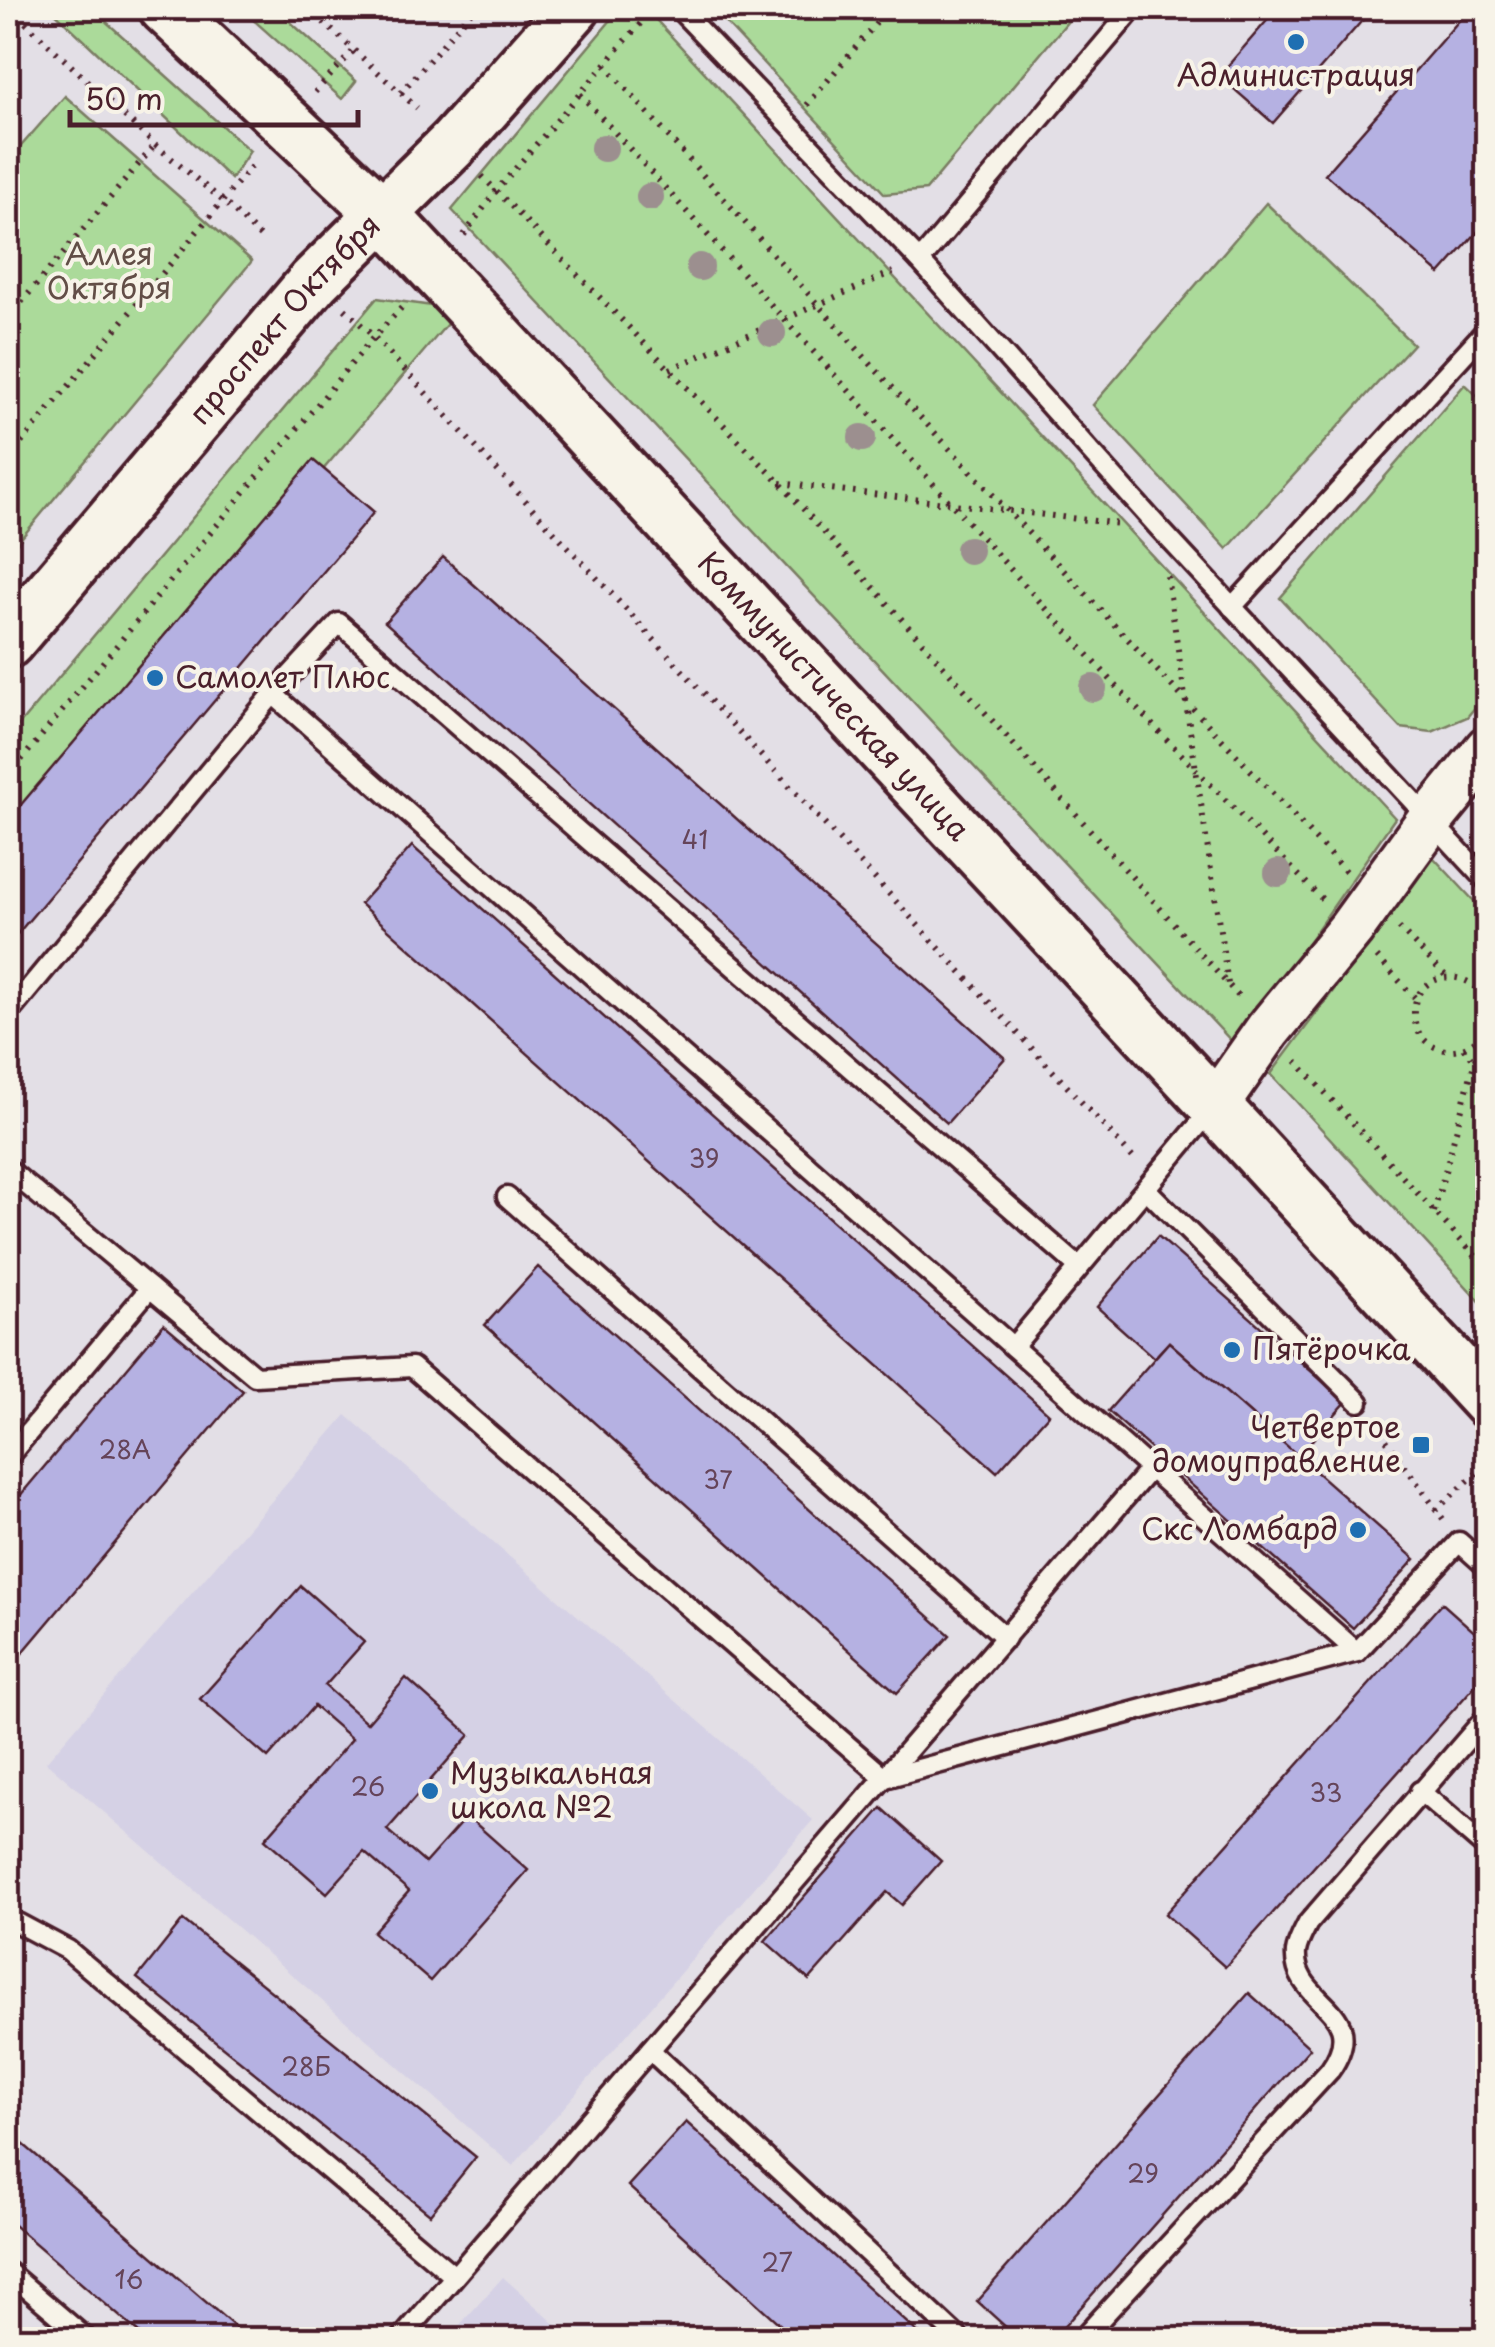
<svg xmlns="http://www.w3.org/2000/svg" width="1495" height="2347" font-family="'Playpen Sans',sans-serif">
	<rect width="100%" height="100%" fill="#e3dfe6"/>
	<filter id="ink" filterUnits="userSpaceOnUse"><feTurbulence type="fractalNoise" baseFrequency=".01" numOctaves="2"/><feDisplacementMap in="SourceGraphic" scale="20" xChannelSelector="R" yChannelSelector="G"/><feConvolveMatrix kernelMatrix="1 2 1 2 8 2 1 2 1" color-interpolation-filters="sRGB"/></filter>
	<g filter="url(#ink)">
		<!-- built -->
		<g fill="#d5d1e5">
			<polygon points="346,1415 813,1820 513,2166 46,1762"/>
			<polygon points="503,2277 572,2339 447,2339"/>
		</g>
		<!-- green -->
		<g fill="#abda9a" stroke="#7a7c62" stroke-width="2.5">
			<polygon points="50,8 91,8 250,151 231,179"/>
			<polygon points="240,8 275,8 356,81 342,99"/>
			<polygon points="621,8 645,8 1395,818 1236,1046 452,210"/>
			<polygon points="712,8 1079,8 926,190 885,194"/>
			<polygon points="65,96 252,261 8,554 8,161"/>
			<polygon points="1266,203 1413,344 1227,549 1093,405"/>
			<polygon points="377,298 459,310 8,840 8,738"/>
			<polygon points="1465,384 1487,405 1487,693 1467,717 1432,732 1401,728 1280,598"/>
			<polygon points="1433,857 1487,915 1487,1309 1271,1074"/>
		</g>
		<!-- building -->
		<g fill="#b5b1e2" stroke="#4a1f2b" stroke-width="2.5">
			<polygon points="1278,8 1373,8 1273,123 1219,76"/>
			<polygon points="1470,8 1488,8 1488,220 1440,274 1325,174"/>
			<polygon points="313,460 374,512 8,945 8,820"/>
			<polygon points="443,557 1005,1058 947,1123 385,622"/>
			<polygon points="412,846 1049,1414 997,1472 360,904"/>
			<polygon points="1158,1236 1346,1402 1298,1456 1169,1342 1154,1358 1097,1307"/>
			<polygon points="538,1267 950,1635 897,1693 485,1325"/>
			<polygon points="164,1324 243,1391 8,1670 8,1510"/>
			<polygon points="1169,1342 1415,1559 1353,1628 1108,1411"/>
			<polygon points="301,1586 364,1642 325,1686 367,1723 406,1678 470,1735 387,1830 425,1863 467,1816 528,1870 430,1981 373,1932 409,1891 364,1852 327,1893 265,1839 352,1739 314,1706 268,1758 200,1699"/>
			<polygon points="1442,1603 1488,1644 1488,1671 1225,1967 1165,1914"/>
			<polygon points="882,1808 941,1861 902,1905 887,1892 809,1980 765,1941"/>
			<polygon points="183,1920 476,2157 430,2214 137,1978"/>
			<polygon points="1249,1993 1310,2048 1052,2340 1020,2340 977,2301"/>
			<polygon points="686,2122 926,2340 797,2340 628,2186"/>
			<polygon points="8,2131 250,2340 147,2340 8,2220"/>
		</g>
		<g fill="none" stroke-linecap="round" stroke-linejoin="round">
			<defs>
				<g id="service">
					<polyline points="678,8 920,261 1160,529 1488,882"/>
					<polyline points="920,261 1134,8"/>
					<polyline points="1232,607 1488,328"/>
					<polyline points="273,694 1013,1347"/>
					<polyline points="8,1014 273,694 339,623 1079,1267"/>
					<polyline points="1211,1110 1013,1347 1357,1652 1459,1542 1488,1568"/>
					<polyline points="8,1169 255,1376 412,1367 885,1778 1357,1652"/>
					<polyline points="1146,1189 1359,1402"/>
					<polyline points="507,1197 1006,1638"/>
					<polyline points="8,1457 150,1288"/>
					<polyline points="1420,1791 1488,1850"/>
					<polyline points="8,1918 68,1950 454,2276"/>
					<polyline points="650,2050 961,2340"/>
					<polyline points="8,2272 88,2340"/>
					<polyline points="400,2340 1150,1469"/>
					<path d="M1081,2340L1330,2070C1373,2008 1292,2005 1296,1952C1297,1943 1304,1931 1308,1923L1488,1715"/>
				</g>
				<polyline id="tertiary" points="1215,1106 1268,1030 1351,929 1430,820 1488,749"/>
				<g id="secondary">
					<path id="s1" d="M165,8L383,214L1215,1106L1488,1402"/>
					<path id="s2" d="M8,642L314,281L453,144L574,8"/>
				</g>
			</defs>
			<!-- service casing -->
			<use href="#service" stroke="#4a1f2b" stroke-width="25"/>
			<!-- tertiary casing -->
			<use href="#tertiary" stroke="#4a1f2b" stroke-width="52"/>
			<!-- secondary casing -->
			<use href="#secondary" stroke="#4a1f2b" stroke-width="58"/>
			<!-- path -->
			<g stroke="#4a1f2b" stroke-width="6" stroke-dasharray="2.5 8" stroke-linecap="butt">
				<polyline points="10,8 155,145 222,200 263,239"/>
				<polyline points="308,8 417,108"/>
				<polyline points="605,65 876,370 1346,872"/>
				<polyline points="315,92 355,49"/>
				<polyline points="401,93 474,8"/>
				<polyline points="580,94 1139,711 1324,901"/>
				<polyline points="807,105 889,8"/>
				<polyline points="482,176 780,483 1241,999"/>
				<polyline points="464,235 496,191 652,10"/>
				<polyline points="345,309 374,337 1136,1161"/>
				<polyline points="8,318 155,145"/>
				<polyline points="670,369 893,272"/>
				<polyline points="8,459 255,162"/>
				<polyline points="780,483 1120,524"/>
				<polyline points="1167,576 1228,984"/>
				<polyline points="8,776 372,339 406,303"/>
				<polyline points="1399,928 1447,977"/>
				<polyline points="1377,957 1417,1000"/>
				<path d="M1488,1005C1473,964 1413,970 1414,1014C1416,1059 1475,1063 1488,1020"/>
				<polyline points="1463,1048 1488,1075"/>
				<polyline points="1296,1061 1488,1270"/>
				<polyline points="1434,1212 1481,1038"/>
				<polyline points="1374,1423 1446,1523"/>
				<polyline points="1436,1510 1481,1469"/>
			</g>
			<!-- service -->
			<use href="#service" stroke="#f7f3e8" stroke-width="18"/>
			<!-- tertiary -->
			<use href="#tertiary" stroke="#f7f3e8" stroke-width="45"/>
			<!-- secondary -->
			<use href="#secondary" stroke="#f7f3e8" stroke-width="50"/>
		</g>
		<!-- trees -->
		<g fill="#9c8f8f">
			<circle cx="604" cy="148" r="14"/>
			<circle cx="650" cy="197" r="14"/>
			<circle cx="700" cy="267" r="14"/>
			<circle cx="772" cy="333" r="14"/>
			<circle cx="862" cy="438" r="14"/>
			<circle cx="969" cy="550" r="14"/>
			<circle cx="1093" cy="688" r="14"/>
			<circle cx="1278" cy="873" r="14"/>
		</g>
	</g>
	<!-- markers -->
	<g fill="#1f6fb2" stroke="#f7f3e8" stroke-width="4">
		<circle cx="1296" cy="42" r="10"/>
		<circle cx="155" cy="678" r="10"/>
		<circle cx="1232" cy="1350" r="10"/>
		<rect x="1411" y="1435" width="20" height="20" rx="5"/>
		<circle cx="1358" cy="1530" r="10"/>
		<circle cx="430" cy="1791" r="10"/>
	</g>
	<g text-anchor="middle" stroke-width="8" stroke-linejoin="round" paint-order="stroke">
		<!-- number labels -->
		<g font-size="25" fill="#654459">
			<text x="695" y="849">41</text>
			<text x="704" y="1168">39</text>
			<text x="125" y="1459">28А</text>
			<text x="718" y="1489">37</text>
			<text x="368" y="1796">26</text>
			<text x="1326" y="1802">33</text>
			<text x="306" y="2076">28Б</text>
			<text x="1143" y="2183">29</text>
			<text x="777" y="2272">27</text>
			<text x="129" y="2289">16</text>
		</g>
		<!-- poi labels -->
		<g font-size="30" fill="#4a1f2b" stroke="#f7f3e8" text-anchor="start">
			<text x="1296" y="86" text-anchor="middle">Администрация</text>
			<text x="175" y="688">Самолет Плюс</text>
			<text x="1252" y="1360">Пятёрочка</text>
			<text x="1401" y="1438" text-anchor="end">Четвертое<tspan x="1401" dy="34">домоуправление</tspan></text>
			<text x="1338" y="1540" text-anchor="end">Скс Ломбард</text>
			<text x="450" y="1784">Музыкальная<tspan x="450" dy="34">школа №2</tspan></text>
		</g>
		<!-- park labels -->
		<g font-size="30" fill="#624e47" stroke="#f7f3e8">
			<text x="109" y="265">Аллея<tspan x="109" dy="34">Октября</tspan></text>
		</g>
		<!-- street labels -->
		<g font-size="30" fill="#4a1f2b" stroke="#f7f3e8">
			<text dy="10" stroke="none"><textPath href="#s2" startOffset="425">проспект Октября</textPath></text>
			<text dy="10" stroke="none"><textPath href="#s1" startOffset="960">Коммунистическая улица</textPath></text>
		</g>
	</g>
	<!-- margin -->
	<rect width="1495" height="2347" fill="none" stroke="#f7f3e8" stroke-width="40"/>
	<rect x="20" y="20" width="1455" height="2307" fill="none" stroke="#4a1f2b" stroke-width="4" filter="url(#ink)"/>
	<!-- scale -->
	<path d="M70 110v15h288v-15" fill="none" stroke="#4a1f2b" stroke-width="5"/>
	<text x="85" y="110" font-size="30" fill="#4a1f2b" stroke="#f7f3e8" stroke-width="8" paint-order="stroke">50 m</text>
</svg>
